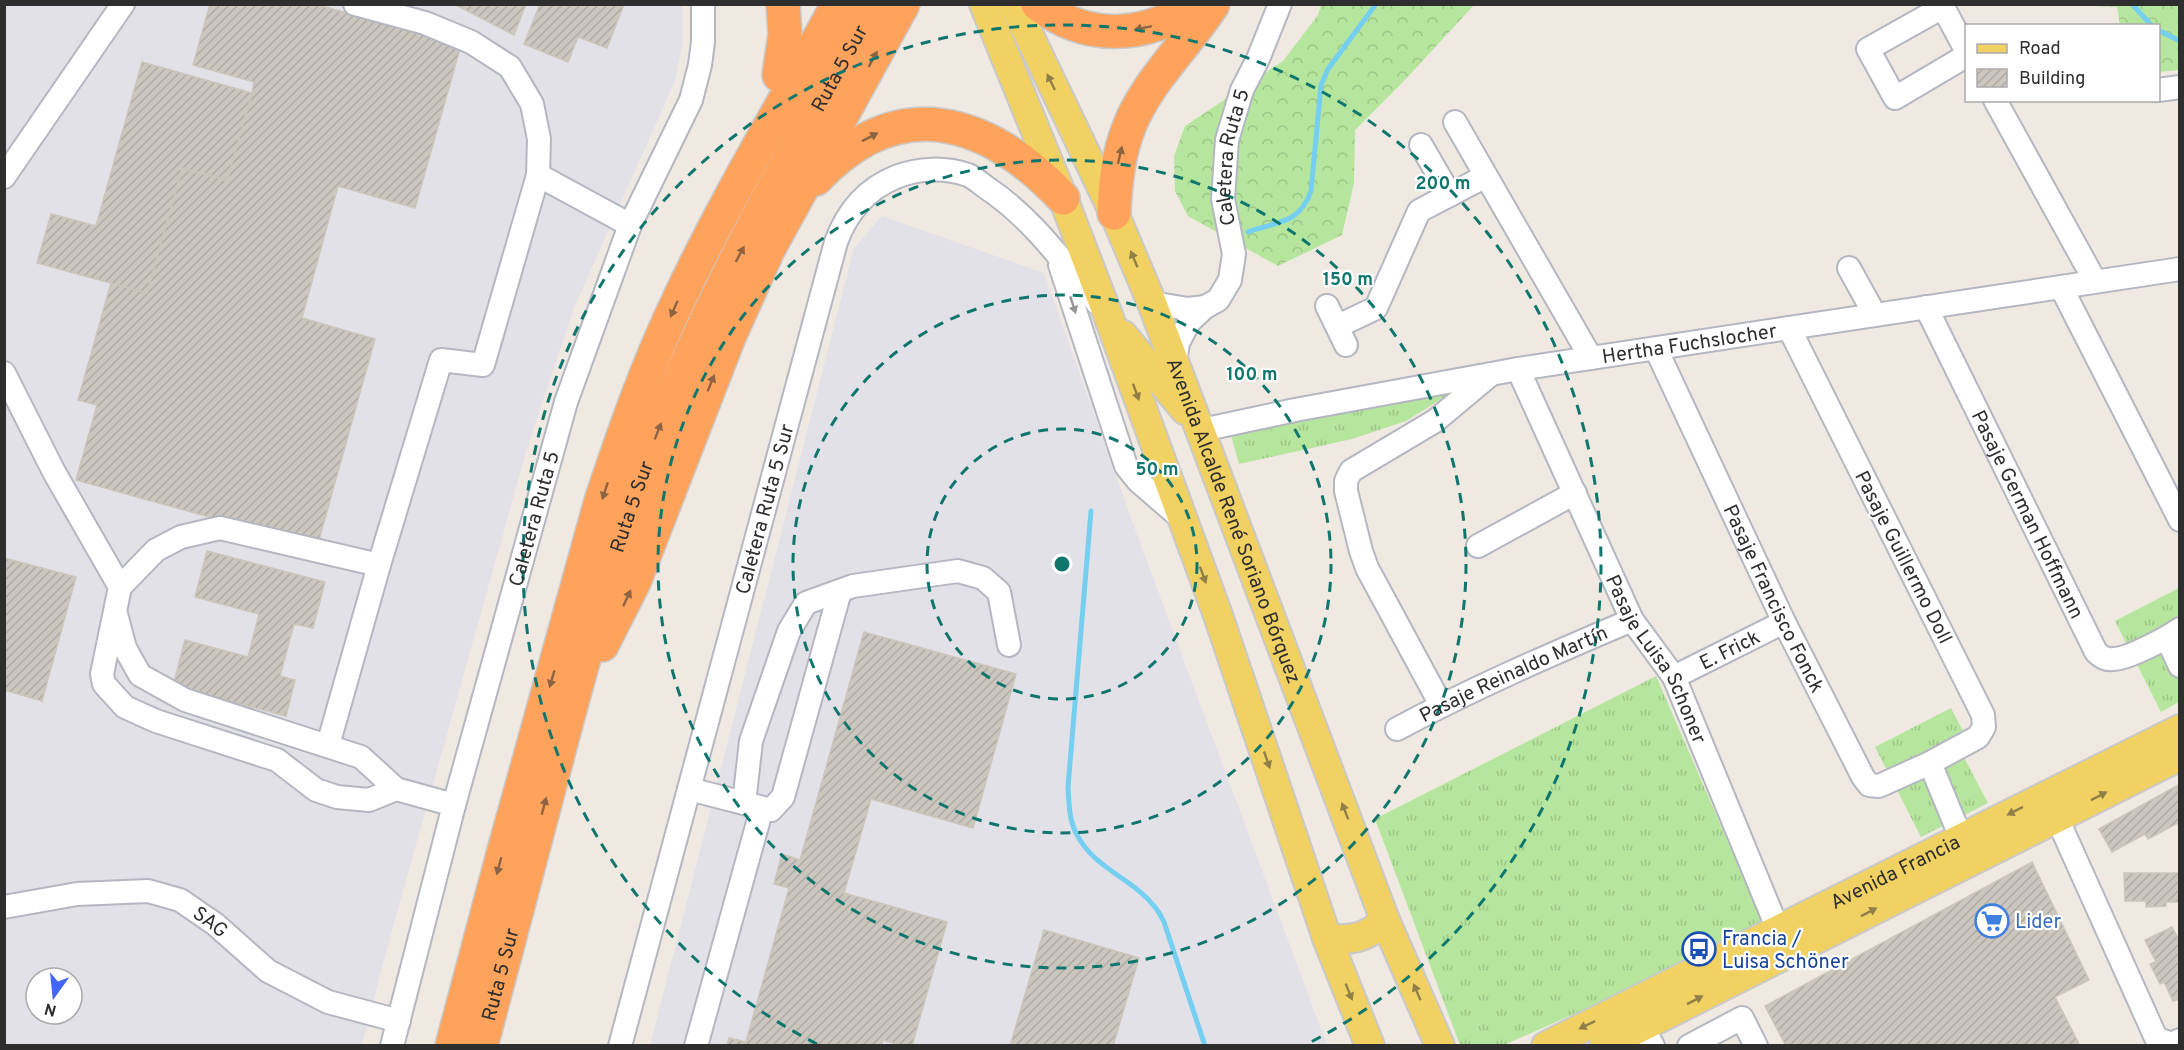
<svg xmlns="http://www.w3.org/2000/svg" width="2184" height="1050" font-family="Overpass,sans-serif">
	<defs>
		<pattern id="grass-tufts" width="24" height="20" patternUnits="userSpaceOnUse" patternTransform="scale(1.5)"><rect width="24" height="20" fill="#b6e59e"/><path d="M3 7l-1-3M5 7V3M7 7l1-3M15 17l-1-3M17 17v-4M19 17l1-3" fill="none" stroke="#9dc588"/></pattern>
		<pattern id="forest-crowns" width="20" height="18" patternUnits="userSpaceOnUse" patternTransform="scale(1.5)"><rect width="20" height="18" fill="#b6e59e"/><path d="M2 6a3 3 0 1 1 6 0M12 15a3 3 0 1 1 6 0" fill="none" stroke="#9dc588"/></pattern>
		<pattern id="building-hatch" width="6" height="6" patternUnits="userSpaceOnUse" patternTransform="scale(1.5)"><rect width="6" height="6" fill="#cbc7bf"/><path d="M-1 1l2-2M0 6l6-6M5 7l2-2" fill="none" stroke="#afaba4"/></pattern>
	</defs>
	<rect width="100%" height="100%" fill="#efe9e1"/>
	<!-- industrial -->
	<g fill="#e3e1e8" fill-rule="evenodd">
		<path d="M5,5H682L683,41L675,81L574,308L526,452L386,952L362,1045L5,1046ZM36,978H72V1014H36Z"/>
		<polygon points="882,216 1044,273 1132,521 1327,1045 650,1046 854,248"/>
	</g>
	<!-- grass -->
	<g fill="url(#grass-tufts)">
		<polygon points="1453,392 1406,421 1352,439 1239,464 1231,435"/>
		<polygon points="2179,588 2179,702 2161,712 2115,621"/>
		<polygon points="1656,676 1764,925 1646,982 1504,1045 1460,1045 1375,819"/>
		<polygon points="1951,708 1964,733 1959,748 1988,803 1921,837 1875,747"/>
	</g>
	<!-- forest -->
	<g fill="url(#forest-crowns)">
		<polygon points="1321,5 1474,5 1404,81 1355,130 1354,183 1342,235 1278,266 1188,216 1175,191 1174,156 1185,126 1283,61 1318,15"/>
		<polygon points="2072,5 2179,5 2179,70 2159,72 2158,26 2120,25 2117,7"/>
	</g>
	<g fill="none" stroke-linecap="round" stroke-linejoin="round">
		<!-- stream -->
		<g stroke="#75cff0" stroke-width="5">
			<polyline points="2132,4 2152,26"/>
			<polyline points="2158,30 2180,41"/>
			<path d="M1248,232C1277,221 1299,225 1311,191L1321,85L1328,69L1376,4"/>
			<path d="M1091,511L1068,787C1069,803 1069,819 1076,833C1093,868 1132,878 1154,906C1158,910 1161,916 1164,922L1205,1046"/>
		</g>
	</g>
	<!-- building -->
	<g fill="url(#building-hatch)" stroke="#cbc5ba" stroke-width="1.5">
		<polygon points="210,4 315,4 461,45 415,208 338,186 302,318 375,339 317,547 76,480 97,405 78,400 111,283 147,293 182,168 227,180 252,93 254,82 193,65"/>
		<polygon points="454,4 526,4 514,35"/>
		<polygon points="540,4 624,4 607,48 578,37 568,62 524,44"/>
		<polygon points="142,62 252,93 227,180 182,168 147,293 37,263 51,214 96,226"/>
		<polygon points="207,551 325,582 313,628 294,624 280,676 295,680 286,716 173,686 185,640 248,657 259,614 195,597"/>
		<polygon points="4,558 76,577 42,701 4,690"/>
		<polygon points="864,632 1016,674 973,828 871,799 844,893 947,922 912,1046 903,1046 883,1040 881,1046 727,1046 729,1038 746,1042 789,888 774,884 782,854 800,860"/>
		<polygon points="2180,784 2180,814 2177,815 2180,822 2148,839 2145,834 2112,852 2099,829"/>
		<polygon points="2032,862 2089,980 2055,997 2080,1046 1786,1046 1765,1006"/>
		<polygon points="2124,873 2180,873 2180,902 2166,902 2166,906 2146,907 2146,901 2125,901"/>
		<polygon points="2172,927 2180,942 2180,999 2173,1001 2164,982 2160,984 2150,964 2156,962 2145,940"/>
		<polygon points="1044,930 1139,958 1113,1046 1010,1046"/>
	</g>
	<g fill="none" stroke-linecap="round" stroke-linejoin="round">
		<defs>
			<g id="minor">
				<polyline points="355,4 425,23 471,42 510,67 532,104 539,139 538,175 483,365 441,360 379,565 220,528 181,537 156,550 120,587 102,674 104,684 125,707 156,721 277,760 316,790 337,797 369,800 396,789"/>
				<polyline points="1966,50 1943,7 1868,49 1895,98 1966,56"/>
				<polyline points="2158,90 2180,87"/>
				<polyline points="1995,100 2095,281"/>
				<polyline points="1455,122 1591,358"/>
				<polyline points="1421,145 1450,195"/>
				<polyline points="538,175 630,225"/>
				<polyline points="4,177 123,4"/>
				<polyline points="1060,265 1126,466 1138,481 1182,519"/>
				<polyline points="1849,268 1875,315"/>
				<polyline points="2061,287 2180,520"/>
				<polyline points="1152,303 1188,309 1205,307"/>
				<polyline points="1327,306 1346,345"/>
				<path id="s1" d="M1926,307L2096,652C2101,657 2107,660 2113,659C2128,659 2167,638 2180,629"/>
				<polyline points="1338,326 1376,308 1419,211 1486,176"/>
				<path id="s2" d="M1656,349L1784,622L1863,777L1869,785L1879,786L1930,763L1978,737L1984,727L1983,715L1789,328"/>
				<path id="s3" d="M1175,362L1178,343L1189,322L1205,307L1218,300L1230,280L1234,254L1223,199L1227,140L1242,90L1258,59L1280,4"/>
				<path id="s4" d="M1518,369L1632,620L1674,677L1784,944"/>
				<polyline points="4,373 54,472 120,587"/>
				<path id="s5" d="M1202,430L1295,410L1518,369L2180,269"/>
				<polyline points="1478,546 1575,493"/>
				<polyline points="116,614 125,648 140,675 185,700 361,757 396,789 454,805"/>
				<polyline points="2167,638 2180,666"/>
				<path id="s6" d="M1674,677L1784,622"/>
				<polyline points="1441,705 1367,568 1361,551 1346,491 1346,481 1351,471 1435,421 1490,375"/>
				<path id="s7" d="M1397,729C1473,688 1552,654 1632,620"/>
				<polyline points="328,745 379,565"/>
				<polyline points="1930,763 1961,838"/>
				<polyline points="689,789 771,810 783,797 840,591"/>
				<polyline points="744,803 751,741 789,631 806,603 853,586 958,571 983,578 999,592 1009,645"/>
				<polyline points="2063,803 2057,818 2156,1038 2171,1044 2180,1040"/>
				<path id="s8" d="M4,907L77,894L148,891L180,900L215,924L268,971L328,1002L399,1021"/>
				<polyline points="1635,1013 1653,1046"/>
				<path id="s9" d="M392,1046L454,805L566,402L630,225L691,100L700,65L703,42V4"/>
				<path id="s10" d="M620,1046L836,242C847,212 866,189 896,177C919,168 945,167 968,175C975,178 981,184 987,188C1032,218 1063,262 1097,303"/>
				<polyline points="696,1046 762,808"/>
				<polyline points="1689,1046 1742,1018 1756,1046"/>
			</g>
			<g id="major">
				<polyline points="984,4 1063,198 1109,318 1219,618 1327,938 1370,1046"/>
				<path id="s11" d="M1014,4L1114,213L1152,303L1385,920L1440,1046"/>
				<polyline points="1123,335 1185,410"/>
				<path d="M1327,938C1350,942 1369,937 1385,920"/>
				<path id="s12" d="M1546,1046L2180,729"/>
				<polyline points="1604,1046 2180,756"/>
			</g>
			<g id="highway">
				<path d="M1038,4C1087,42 1146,39 1195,4"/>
				<polyline points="779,75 785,34 783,4"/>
				<path d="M816,179C899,91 987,118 1063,198"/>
				<path d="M1114,213C1115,183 1118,155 1129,127C1147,81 1187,45 1213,4"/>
				<polyline points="602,645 634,582 729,337 768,250 903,4"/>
				<path d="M452,1046L502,858L601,501C624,432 648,363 680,297C727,197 785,102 838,4"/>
				<path id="s13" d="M481,1046C506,950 532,854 557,758C588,640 621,522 667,410C724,269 802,138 874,4"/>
			</g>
		</defs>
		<!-- minor casing -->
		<use href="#minor" stroke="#b4b7c1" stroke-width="26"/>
		<!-- major casing -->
		<use href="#major" stroke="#c9c9c9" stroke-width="32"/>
		<!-- highway casing -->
		<use href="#highway" stroke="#c9c9c9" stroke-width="36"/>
		<!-- minor -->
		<use href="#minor" stroke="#fff" stroke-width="22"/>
		<!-- major -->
		<use href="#major" stroke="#f2d163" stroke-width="28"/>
		<!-- highway -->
		<use href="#highway" stroke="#ffa35c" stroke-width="33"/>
	</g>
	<!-- one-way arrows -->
	<defs><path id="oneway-solid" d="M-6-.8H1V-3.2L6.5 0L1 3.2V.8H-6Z" transform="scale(1.5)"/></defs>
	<g fill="#8c6343">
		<use href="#oneway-solid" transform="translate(1143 28) rotate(168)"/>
		<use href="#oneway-solid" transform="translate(873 59) rotate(-61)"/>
		<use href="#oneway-solid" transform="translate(870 137) rotate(-27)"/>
		<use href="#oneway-solid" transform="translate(1120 155) rotate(-77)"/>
		<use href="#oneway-solid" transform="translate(740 254) rotate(-62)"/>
		<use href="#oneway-solid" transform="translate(674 309) rotate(114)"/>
		<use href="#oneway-solid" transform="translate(711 383) rotate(-68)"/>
		<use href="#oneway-solid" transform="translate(658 431) rotate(-69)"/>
		<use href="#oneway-solid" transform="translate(605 491) rotate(108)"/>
		<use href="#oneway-solid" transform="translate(627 598) rotate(-65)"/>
		<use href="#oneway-solid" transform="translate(552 679) rotate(106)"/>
		<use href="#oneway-solid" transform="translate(544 806) rotate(-75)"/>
		<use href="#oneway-solid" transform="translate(499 866) rotate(105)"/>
	</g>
	<g fill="#908048">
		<use href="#oneway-solid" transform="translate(1051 82) rotate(-116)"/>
		<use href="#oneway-solid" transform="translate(1134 259) rotate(-113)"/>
		<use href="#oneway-solid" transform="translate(1136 392) rotate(70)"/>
		<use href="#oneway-solid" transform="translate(1203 575) rotate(70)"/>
		<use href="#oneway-solid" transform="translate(1267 760) rotate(71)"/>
		<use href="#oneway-solid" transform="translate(2099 796) rotate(-27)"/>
		<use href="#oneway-solid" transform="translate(1345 811) rotate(-111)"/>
		<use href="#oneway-solid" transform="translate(2015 811) rotate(153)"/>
		<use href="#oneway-solid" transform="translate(1869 912) rotate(-27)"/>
		<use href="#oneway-solid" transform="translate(1349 992) rotate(68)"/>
		<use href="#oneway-solid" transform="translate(1417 992) rotate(-113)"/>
		<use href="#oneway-solid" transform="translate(1695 1000) rotate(-27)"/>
		<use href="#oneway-solid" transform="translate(1587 1025) rotate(154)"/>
	</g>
	<use fill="#969696" href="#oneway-solid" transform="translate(1073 305) rotate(72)"/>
	<!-- distance rings -->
	<g fill="none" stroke="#0f766e" stroke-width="3" stroke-dasharray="10 8">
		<circle cx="1062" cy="564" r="135"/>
		<circle cx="1062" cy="564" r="269"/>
		<circle cx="1062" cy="564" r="404"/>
		<path d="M817 1044A539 539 0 1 1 1307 1044"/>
	</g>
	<!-- icons -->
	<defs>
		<symbol id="supermarket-ring" viewBox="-11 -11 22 22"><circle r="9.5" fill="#fff" stroke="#3f7fe0" stroke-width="1.5"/><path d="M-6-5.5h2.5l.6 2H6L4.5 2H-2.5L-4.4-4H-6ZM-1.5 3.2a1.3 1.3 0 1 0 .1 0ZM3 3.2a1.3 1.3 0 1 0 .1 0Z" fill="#3f7fe0"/></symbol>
		<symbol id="bus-ring" viewBox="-11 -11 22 22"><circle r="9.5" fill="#fff" stroke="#1a4fb4" stroke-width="1.5"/><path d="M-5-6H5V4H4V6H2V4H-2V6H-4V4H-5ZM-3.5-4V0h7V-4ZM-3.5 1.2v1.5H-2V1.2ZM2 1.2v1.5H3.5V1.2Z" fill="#1a4fb4"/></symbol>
	</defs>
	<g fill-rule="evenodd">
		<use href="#supermarket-ring" x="1973" y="902" width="38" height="38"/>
		<use href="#bus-ring" x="1680" y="930" width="38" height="38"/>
	</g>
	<g text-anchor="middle" stroke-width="4.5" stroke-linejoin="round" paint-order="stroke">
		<!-- street labels -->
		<g font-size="20" fill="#2e2e2e" stroke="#fff">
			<text dy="7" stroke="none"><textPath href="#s13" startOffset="1046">Ruta 5 Sur</textPath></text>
			<text dy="7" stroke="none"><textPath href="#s3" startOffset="228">Caletera Ruta 5</textPath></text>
			<text dy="7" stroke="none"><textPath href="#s5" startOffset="495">Hertha Fuchslocher</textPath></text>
			<text dy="7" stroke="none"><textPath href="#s13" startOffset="560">Ruta 5 Sur</textPath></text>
			<text dy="7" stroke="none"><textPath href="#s10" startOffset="556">Caletera Ruta 5 Sur</textPath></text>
			<text dy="7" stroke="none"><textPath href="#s1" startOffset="231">Pasaje German Hoffmann</textPath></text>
			<text dy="7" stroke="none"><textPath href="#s9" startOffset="546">Caletera Ruta 5</textPath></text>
			<text dy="7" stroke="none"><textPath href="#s11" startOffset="562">Avenida Alcalde René Soriano Bórquez</textPath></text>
			<text transform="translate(1904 557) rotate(63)" y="7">Pasaje Guillermo Doll</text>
			<text dy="7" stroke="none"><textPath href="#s2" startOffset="276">Pasaje Francisco Fonck</textPath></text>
			<text dy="7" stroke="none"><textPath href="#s6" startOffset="62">E. Frick</textPath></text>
			<text dy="7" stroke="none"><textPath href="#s4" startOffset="322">Pasaje Luisa Schoner</textPath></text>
			<text dy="7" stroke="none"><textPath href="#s7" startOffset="129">Pasaje Reinaldo Martín</textPath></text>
			<text dy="7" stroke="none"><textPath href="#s12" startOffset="390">Avenida Francia</textPath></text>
			<text dy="7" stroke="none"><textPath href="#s8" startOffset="216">SAG</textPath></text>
			<text dy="7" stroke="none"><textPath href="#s13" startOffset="74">Ruta 5 Sur</textPath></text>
		</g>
		<!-- shop labels -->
		<g font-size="20" fill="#366cbe" stroke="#fff" text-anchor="start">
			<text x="2015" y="928">Lider</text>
		</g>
		<!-- transit labels -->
		<g font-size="20" fill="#164399" stroke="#fff" text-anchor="start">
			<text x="1722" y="945">Francia /<tspan x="1722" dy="23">Luisa Schöner</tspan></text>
		</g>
	</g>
	<circle cx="1062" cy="564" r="9" fill="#0f766e" stroke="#fff" stroke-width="3"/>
	<g font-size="18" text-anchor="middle" font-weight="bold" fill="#0f766e" stroke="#fff" stroke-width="4.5" stroke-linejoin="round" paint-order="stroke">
		<text x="1443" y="189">200 m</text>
		<text x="1348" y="285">150 m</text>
		<text x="1252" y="380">100 m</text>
		<text x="1157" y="475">50 m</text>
	</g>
	<!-- border -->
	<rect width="2184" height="1050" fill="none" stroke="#2e2e2e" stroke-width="12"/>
	<!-- legend -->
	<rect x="1965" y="24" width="195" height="78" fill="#ffffff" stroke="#ababab" stroke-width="1.5"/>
	<rect x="1977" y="44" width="30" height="9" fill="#f2d163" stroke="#ababab" stroke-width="1.5"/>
	<text x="2019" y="54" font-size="18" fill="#2e2e2e">Road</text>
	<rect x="1977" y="69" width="30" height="18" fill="url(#building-hatch)" stroke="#ababab" stroke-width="1.5"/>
	<text x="2019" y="84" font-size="18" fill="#2e2e2e">Building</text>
	<!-- north arrow -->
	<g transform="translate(54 996) rotate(195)"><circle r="28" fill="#ffffff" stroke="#ababab" stroke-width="1.5"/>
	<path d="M0-4.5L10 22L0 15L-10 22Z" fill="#4264fb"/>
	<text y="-9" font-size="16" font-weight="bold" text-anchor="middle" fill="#2e2e2e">N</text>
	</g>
</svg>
